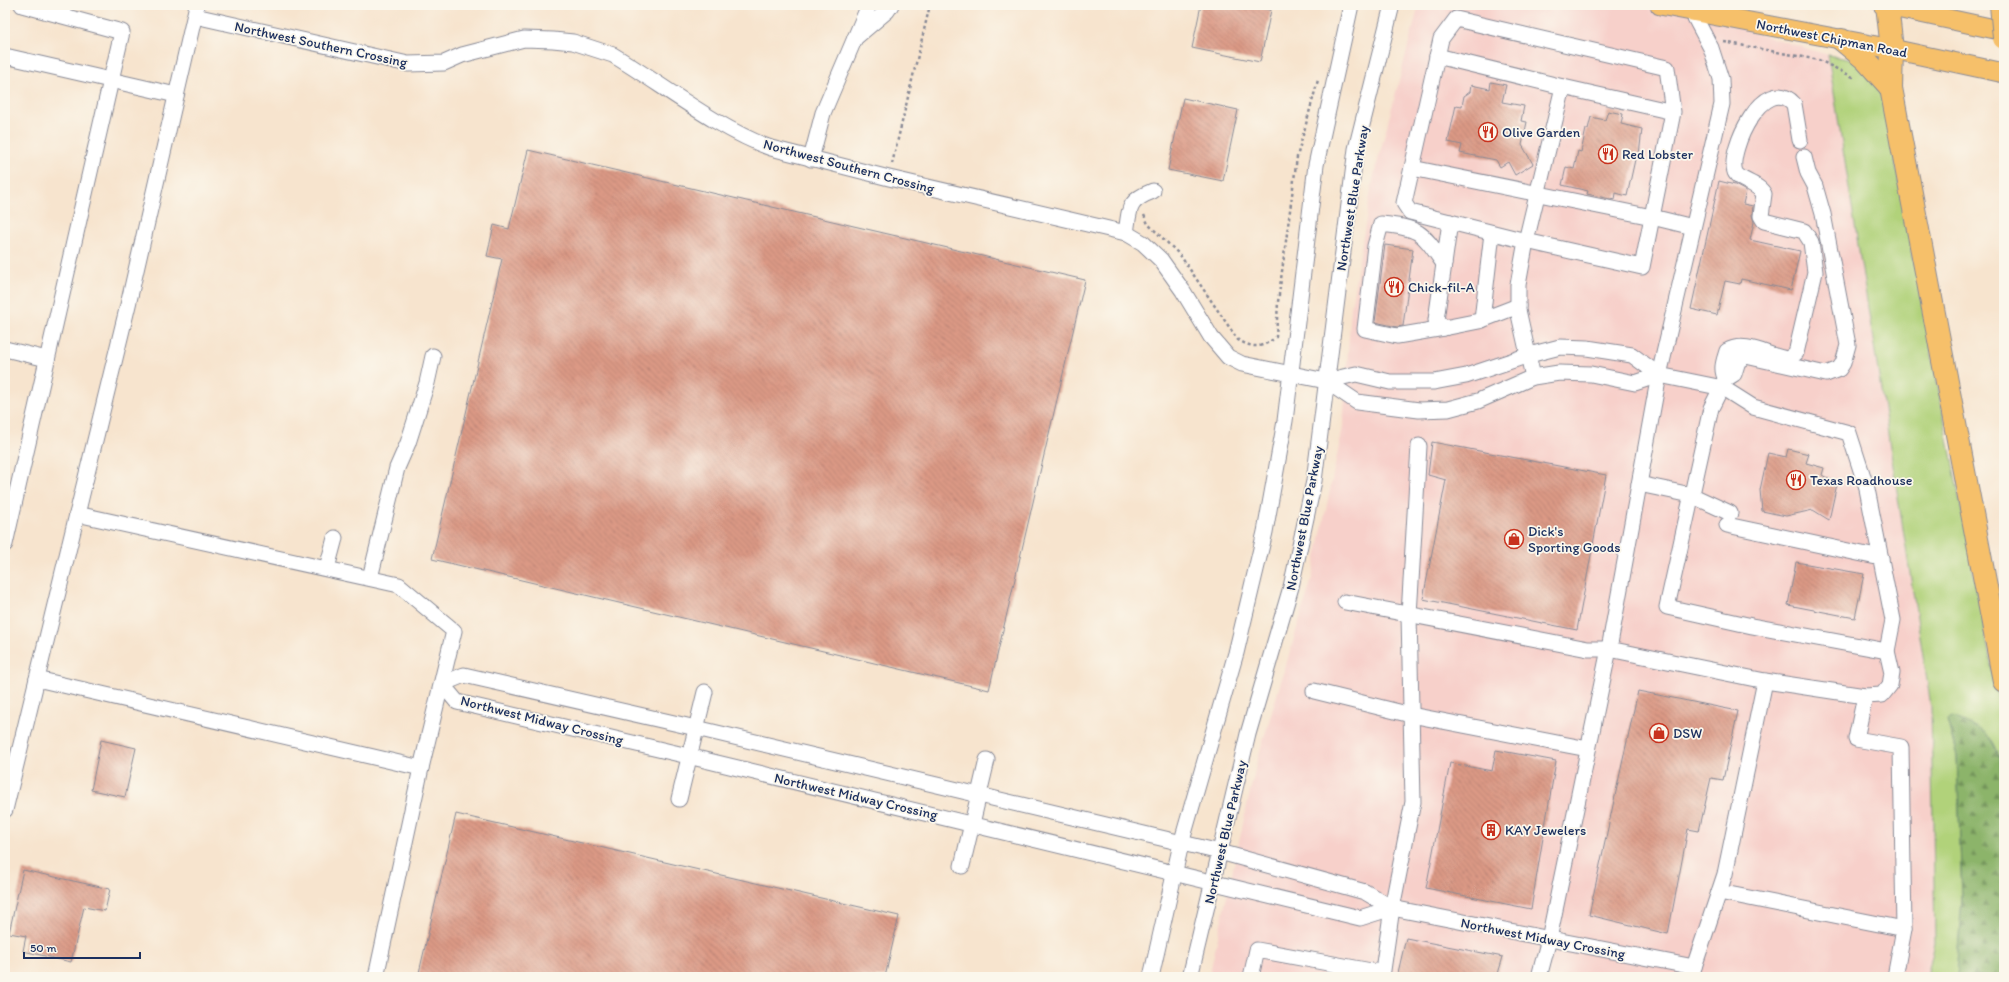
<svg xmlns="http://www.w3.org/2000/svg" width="2009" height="982" font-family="Itim,sans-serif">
	<defs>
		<pattern id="forest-firs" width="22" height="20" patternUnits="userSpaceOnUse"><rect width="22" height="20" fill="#8cb46a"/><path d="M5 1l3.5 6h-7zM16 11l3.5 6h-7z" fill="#72935a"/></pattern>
		<pattern id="building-back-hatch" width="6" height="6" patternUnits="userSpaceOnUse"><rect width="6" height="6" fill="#db9985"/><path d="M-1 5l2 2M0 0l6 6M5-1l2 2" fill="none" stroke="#b17d70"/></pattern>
	</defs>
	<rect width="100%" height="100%" fill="#fbf7ec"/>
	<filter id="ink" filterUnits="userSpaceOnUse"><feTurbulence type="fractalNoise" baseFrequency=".025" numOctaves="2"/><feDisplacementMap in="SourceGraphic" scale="8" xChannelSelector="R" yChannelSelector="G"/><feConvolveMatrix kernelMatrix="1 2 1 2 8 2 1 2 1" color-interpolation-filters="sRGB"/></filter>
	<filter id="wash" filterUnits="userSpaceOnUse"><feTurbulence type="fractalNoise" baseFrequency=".012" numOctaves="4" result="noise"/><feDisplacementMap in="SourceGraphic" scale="16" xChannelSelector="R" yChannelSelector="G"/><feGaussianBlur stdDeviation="0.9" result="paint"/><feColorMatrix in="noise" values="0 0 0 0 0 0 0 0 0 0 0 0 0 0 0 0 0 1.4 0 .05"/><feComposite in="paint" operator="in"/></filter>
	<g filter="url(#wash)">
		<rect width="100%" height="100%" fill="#f7e4ce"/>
		<!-- built -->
		<polygon fill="#f7d0ca" points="1419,5 1645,5 1681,10 1828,55 1931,706 1935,942 1927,977 1209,977 1257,761 1311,582 1343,427 1351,307 1373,179"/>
		<!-- green -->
		<polygon fill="#b1d27a" stroke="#66806c" points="1828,55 1857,61 1879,88 1883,99 2004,732 2004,796 2001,774 1947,720 1957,756 1962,898 1956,977 1927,977 1935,942 1931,706"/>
		<!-- forest -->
		<path fill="url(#forest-firs)" stroke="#547264" d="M1954,717C1965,722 1977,727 1987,735C2002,747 2002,777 2004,796V977H1956L1962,898L1957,756L1947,720Z"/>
		<g id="blocks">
			<!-- building -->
			<g fill="url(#building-back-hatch)">
				<polygon points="1201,5 1244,5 1271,10 1260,62 1192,48"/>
				<polygon points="1491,82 1506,85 1502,102 1524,106 1521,121 1527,122 1522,145 1533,164 1515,175 1508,162 1500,167 1496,160 1460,153 1462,145 1448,142 1456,105 1462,106 1464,96 1470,92 1471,85 1490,89"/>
				<polygon points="1183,98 1238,110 1223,181 1168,170"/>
				<polygon points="1608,111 1623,114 1621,124 1642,129 1639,155 1636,155 1627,196 1616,193 1615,200 1587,194 1588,191 1562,185 1566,167 1574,169 1578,151 1581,152 1586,129 1588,129 1591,117 1605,120"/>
				<polygon points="528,150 1085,280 989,690 432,559 502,259 487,256 494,225 509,229"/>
				<polygon points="1719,181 1735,185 1746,191 1743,204 1753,206 1752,215 1754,222 1750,240 1800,251 1791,290 1741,279 1740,284 1725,281 1717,315 1691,309"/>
				<polygon points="1385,245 1413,249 1403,326 1397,327 1375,322"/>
				<polygon points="1432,442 1606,475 1577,630 1423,599 1446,480 1428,475"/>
				<polygon points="1788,449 1809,454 1806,463 1824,468 1822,475 1837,484 1829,520 1813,510 1786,516 1762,511 1760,490 1768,453 1786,457"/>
				<polygon points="1796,562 1864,574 1855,618 1788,605"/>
				<polygon points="1638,691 1738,711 1723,780 1711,778 1699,831 1688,829 1668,934 1589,915"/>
				<polygon points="101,740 136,748 125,797 91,790"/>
				<polygon points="1496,750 1556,761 1531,909 1426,888 1450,763 1492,771"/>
				<polygon points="456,814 899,916 885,977 418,977"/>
				<polygon points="23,870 110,889 105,911 84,907 71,962 23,951 26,936 9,933"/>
				<polygon points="1406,938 1503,957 1497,977 1397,977"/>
			</g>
		</g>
	</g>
	<g filter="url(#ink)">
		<use href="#blocks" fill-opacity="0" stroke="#898a96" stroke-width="1"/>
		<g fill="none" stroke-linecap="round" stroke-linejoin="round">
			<defs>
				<g id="minor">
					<path d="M195,16L408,64L444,63L462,55L524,39L553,40L573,42L613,55C663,85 718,129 771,148L889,178L1126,233L1143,243L1161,260L1183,291L1211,337L1228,357L1242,364L1326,381L1357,402L1419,410L1448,409L1478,401L1533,377L1559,373L1591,374L1635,383L1659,375"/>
					<polyline points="855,38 887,11 891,5"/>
					<polyline points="5,56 176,95"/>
					<polyline points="1437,56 1563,87"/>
					<path d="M1800,140L1794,104C1765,71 1727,151 1735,172C1739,181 1758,183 1764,194L1761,216L1764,221L1804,231L1811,242L1815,272L1796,353L1788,359C1769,357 1746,340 1727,351C1724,361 1720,369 1726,379L1734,374L1738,361L1746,356L1826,374L1839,369L1843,363L1848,345L1823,214L1815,186L1808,173L1804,157"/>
					<polyline points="811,159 823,113 869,5"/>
					<polyline points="1412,168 1652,217 1693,227"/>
					<polyline points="1450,222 1436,320 1444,328 1479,321 1518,306"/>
					<path d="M1126,233C1130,208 1127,201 1153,191"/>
					<path d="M1444,264C1422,232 1421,228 1381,224L1375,246L1365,329L1397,336L1444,328"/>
					<polyline points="1482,320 1492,233"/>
					<polyline points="5,349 47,359"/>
					<polyline points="1533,377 1518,310 1518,285 1526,241 1563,87 1673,112 1667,68 1456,19 1441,39 1404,203 1410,212 1526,241 1642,267 1673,112"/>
					<polyline points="1725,380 1711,408 1667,607 1752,626 1887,651"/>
					<polyline points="1326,381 1356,374 1390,382 1434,382 1466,376 1529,355 1560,347 1587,348 1632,355 1659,375 1723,388 1753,407 1849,433 1867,489 1893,620 1887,651 1892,673 1890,685 1882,695 1865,696 1765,681 1609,649 1588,649 1345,602"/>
					<polyline points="1639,484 1691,495 1730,513"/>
					<polyline points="77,514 399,585 454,631 421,768 376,977"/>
					<polyline points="1727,525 1881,558"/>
					<polyline points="5,544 122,32 22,5"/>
					<polyline points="327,568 335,538"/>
					<polyline points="370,578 397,468 408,443 427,383 433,356"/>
					<polyline points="37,679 421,768"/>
					<polyline points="1314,691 1411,715 1588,749"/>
					<polyline points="1865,696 1856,739 1901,747 1904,929 1895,977"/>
					<polyline points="679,799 705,692"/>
					<polyline points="5,810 128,305 197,5"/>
					<polyline points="962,866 987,760"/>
					<polyline points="1719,892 1904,929"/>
					<polyline points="1392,908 1360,918 688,756 457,702 442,684 464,675 696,728 1220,852 1365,892 1392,908 1694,967"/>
					<polyline points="1691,976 1725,874 1765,681"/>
					<polyline points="1151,977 1181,844 1236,653 1265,532 1285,421 1316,165 1351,5"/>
					<polyline points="1190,977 1248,734 1291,587 1314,481 1356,149 1392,5"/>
					<polyline points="1251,977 1257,950 1382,973"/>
					<polyline points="1382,977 1392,908 1413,802 1409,615 1419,446"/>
					<polyline points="1539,977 1549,939 1609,649 1659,375 1722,104 1721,79 1711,48 1692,12"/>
				</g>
				<g id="major">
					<polyline points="1660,5 1892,49 2004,73"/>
					<polyline points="1883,5 2004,31"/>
				</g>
				<g id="highway">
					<polyline points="1887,5 1892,49 1891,88 2004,681"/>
					<polyline points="1842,40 1865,59 1891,88"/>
				</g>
			</defs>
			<!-- minor casing -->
			<use href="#minor" stroke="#898a96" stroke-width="17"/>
			<!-- major casing -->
			<use href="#major" stroke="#898a96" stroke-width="21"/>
			<!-- highway casing -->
			<use href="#highway" stroke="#898a96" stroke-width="24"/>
			<!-- path -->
			<g stroke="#898a96" stroke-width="2.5" stroke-dasharray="3 3" stroke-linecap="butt">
				<polyline points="1724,42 1819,60 1853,77 1854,75"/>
				<polyline points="892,164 930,5"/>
				<path d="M1144,215L1148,224L1180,255L1238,340C1254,349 1262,348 1276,337L1278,302L1297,157L1318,80"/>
			</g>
			<!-- minor -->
			<use href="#minor" stroke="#fff" stroke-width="15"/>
			<!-- major -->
			<use href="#major" stroke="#f6c06b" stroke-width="19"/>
			<!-- highway -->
			<use href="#highway" stroke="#f6c06b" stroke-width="22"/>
			<defs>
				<polyline id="highway-bridge" points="2001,5 2004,38"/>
			</defs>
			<!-- highway-bridge casing -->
			<use href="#highway-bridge" stroke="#898a96" stroke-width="24" stroke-linecap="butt"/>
			<!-- highway-bridge -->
			<use href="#highway-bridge" stroke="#f6c06b" stroke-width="22"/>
		</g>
	</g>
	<!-- icons -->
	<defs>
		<symbol id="restaurant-ring" viewBox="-11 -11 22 22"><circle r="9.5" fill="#fbf7ec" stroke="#c8321e" stroke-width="1.5"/><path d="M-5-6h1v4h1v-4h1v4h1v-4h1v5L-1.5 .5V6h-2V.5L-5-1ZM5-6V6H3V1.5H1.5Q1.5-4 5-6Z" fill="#c8321e"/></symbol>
		<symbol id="shop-ring" viewBox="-11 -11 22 22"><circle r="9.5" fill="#fbf7ec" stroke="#c8321e" stroke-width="1.5"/><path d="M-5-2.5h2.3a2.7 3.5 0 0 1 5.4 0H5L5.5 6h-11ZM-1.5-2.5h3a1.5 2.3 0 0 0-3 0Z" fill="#c8321e"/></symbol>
		<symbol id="building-ring" viewBox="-11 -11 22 22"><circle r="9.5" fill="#fbf7ec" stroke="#c8321e" stroke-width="1.5"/><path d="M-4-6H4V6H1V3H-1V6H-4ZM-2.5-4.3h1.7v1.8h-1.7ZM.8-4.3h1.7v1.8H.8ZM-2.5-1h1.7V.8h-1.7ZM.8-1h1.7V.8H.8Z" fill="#c8321e"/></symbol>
	</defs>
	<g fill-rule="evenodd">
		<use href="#restaurant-ring" x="1477" y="121" width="22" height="22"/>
		<use href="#restaurant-ring" x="1597" y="143" width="22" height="22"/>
		<use href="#restaurant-ring" x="1383" y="276" width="22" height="22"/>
		<use href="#restaurant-ring" x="1785" y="469" width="22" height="22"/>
		<use href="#shop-ring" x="1503" y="528" width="22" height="22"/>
		<use href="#shop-ring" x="1648" y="722" width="22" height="22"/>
		<use href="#building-ring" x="1480" y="819" width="22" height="22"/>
	</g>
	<g text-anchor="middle" stroke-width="3.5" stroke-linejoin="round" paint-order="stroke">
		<!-- street labels -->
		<g font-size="14" fill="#1b2f5e" stroke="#fbf7ec">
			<text transform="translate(1832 38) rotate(11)" y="5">Northwest Chipman Road</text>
			<text transform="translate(321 44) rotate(12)" y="5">Northwest Southern Crossing</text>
			<text transform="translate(849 166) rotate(15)" y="5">Northwest Southern Crossing</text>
			<text transform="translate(1352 198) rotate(-81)" y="5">Northwest Blue Parkway</text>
			<text transform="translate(1304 518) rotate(-79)" y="5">Northwest Blue Parkway</text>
			<text transform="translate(542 720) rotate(14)" y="5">Northwest Midway Crossing</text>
			<text transform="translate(856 796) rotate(13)" y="5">Northwest Midway Crossing</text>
			<text transform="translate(1225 832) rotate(-77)" y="5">Northwest Blue Parkway</text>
			<text transform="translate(1543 938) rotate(11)" y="5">Northwest Midway Crossing</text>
		</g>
		<!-- poi labels -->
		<g font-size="14" fill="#1b2f5e" stroke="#fbf7ec" text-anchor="start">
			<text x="1502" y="137">Olive Garden</text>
			<text x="1622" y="159">Red Lobster</text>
			<text x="1408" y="292">Chick-fil-A</text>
			<text x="1810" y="485">Texas Roadhouse</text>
			<text x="1528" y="536">Dick's<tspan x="1528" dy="16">Sporting Goods</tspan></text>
			<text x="1673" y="738">DSW</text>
			<text x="1505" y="835">KAY Jewelers</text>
		</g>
	</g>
	<!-- margin -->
	<rect width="2009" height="982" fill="none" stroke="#fbf7ec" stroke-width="20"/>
	<!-- scale -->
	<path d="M24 952v6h116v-6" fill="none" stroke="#1b2f5e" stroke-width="2"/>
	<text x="30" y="952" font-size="12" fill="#1b2f5e" stroke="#fbf7ec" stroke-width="3" paint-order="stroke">50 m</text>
</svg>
